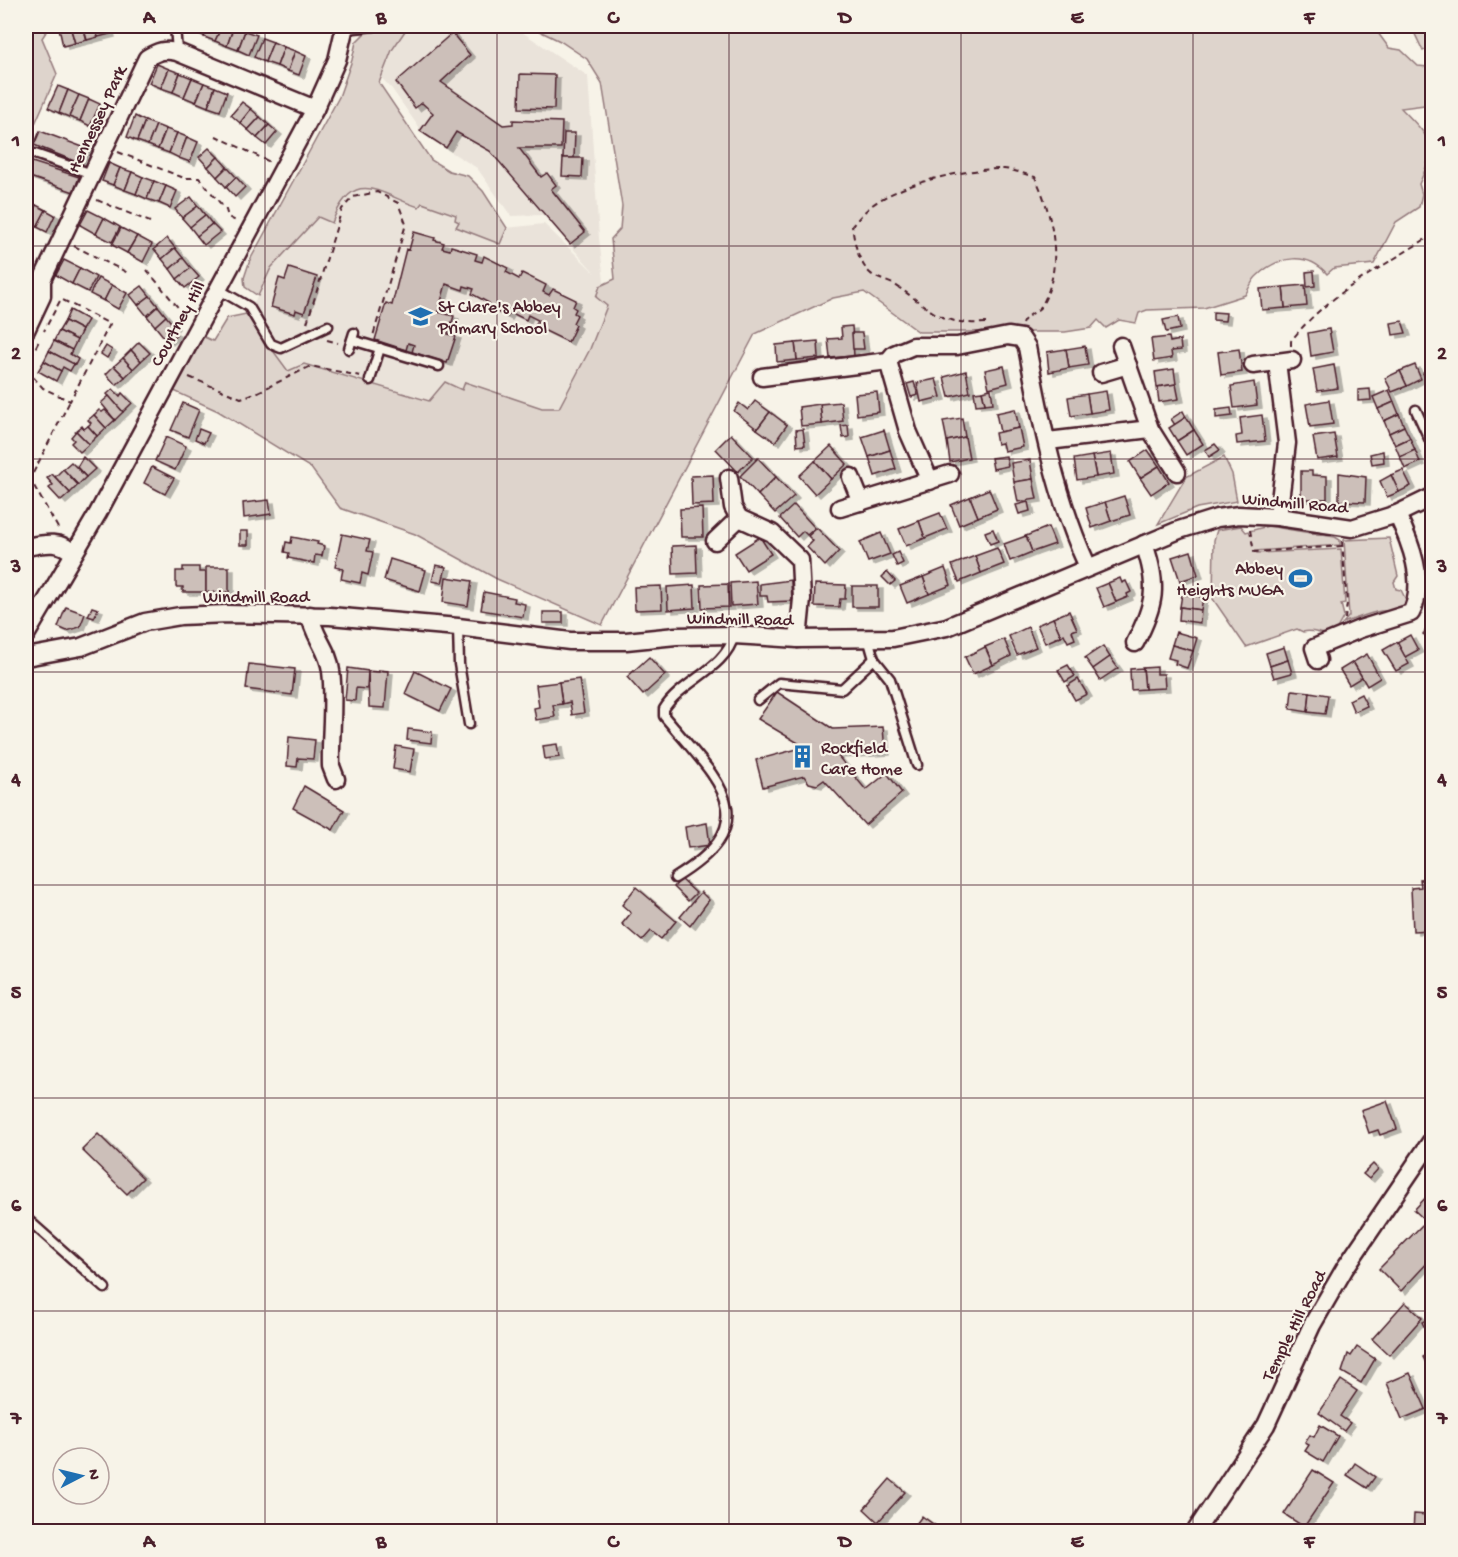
<svg xmlns="http://www.w3.org/2000/svg" width="1458" height="1557" font-family="'Gochi Hand',sans-serif">
	<defs>
		<filter id="shadow"><feDropShadow dx="5" dy="3" stdDeviation="0" flood-color="#0004"/></filter>
	</defs>
	<rect width="100%" height="100%" fill="#f7f3e8"/>
	<filter id="ink" filterUnits="userSpaceOnUse"><feTurbulence type="fractalNoise" baseFrequency=".0167" numOctaves="2"/><feDisplacementMap in="SourceGraphic" scale="12" xChannelSelector="R" yChannelSelector="G"/><feConvolveMatrix kernelMatrix="1 2 1 2 8 2 1 2 1" color-interpolation-filters="sRGB"/></filter>
	<g filter="url(#ink)">
		<!-- built -->
		<polygon fill="#eae3da" points="361,26 513,26 588,76 599,238 607,306 590,349 567,391 484,572 415,534 340,508 311,468 218,411 174,391 202,336 213,341 227,318 246,314 258,296 245,287 244,278 250,260 339,97 352,60 431,160 449,171 468,176 483,191 506,228 544,224 596,274 543,215 511,216 477,168 425,136 392,89 361,56"/>
		<!-- green -->
		<g fill="#ded4cc" stroke="#947a7c" stroke-width="1.5">
			<polygon points="26,26 50,26 42,38 57,74 26,144"/>
			<path d="M529,26H1373L1389,48L1401,50L1418,66L1428,67L1432,60V104L1401,108C1431,139 1438,143 1419,184L1422,194L1419,207L1396,222L1374,264L1334,268L1327,274C1308,252 1279,255 1257,276C1252,280 1249,289 1245,295L1204,308L1147,310L1139,313L1136,323L1119,320L1106,328L1098,320L1091,328L1065,332H919L864,292L833,298L755,334L602,625L497,579L415,534L340,508L311,468L218,411L174,391L202,336L213,341L227,318L246,314L288,371L304,364L429,401L445,382L462,390L465,382L542,408H559L590,349L607,306L596,297L600,286L615,279L611,239L620,229L622,206L602,83L587,59L560,41Z"/>
			<polygon points="1427,26 1432,26 1432,46 1423,51 1414,32"/>
			<path d="M407,28L392,50L379,83L431,160L449,171L468,176L483,191L507,228L500,244L456,227L459,222L455,220L456,215L422,203L419,207C382,196 354,164 332,223L318,217L271,268L258,296L245,287L244,278L250,260L339,97L352,60L356,42L368,30Z"/>
			<polygon points="1224,457 1232,474 1237,501 1197,508 1158,524 1186,477"/>
			<path d="M1241,526L1246,532L1268,526L1335,537L1340,540V545L1256,551L1257,553L1341,549L1345,603L1341,604L1344,616L1335,632C1322,638 1315,628 1303,632L1297,629L1246,647L1213,599L1214,540L1217,530Z"/>
			<path d="M1389,538L1398,576L1394,582L1396,589L1401,590L1405,598H1409L1408,605C1391,615 1390,608 1376,612C1365,615 1354,619 1343,623L1349,616L1344,540Z"/>
		</g>
		<!-- building -->
		<g fill="#ccbfb9" stroke="#4a1f2b" stroke-width="1.5" filter="url(#shadow)">
			<polygon points="70,26 75,43 63,46 59,28"/>
			<polygon points="70,26 83,26 87,40 75,43"/>
			<polygon points="83,26 95,26 98,37 87,40"/>
			<polygon points="95,26 108,26 110,34 98,37"/>
			<polygon points="190,26 208,26 204,36 189,29"/>
			<polygon points="209,26 222,26 215,41 204,37"/>
			<polygon points="222,26 234,26 227,46 215,41"/>
			<polygon points="234,26 245,31 238,50 227,46"/>
			<polygon points="245,31 257,35 249,55 238,50"/>
			<polygon points="452,33 470,55 441,82 503,125 513,124 513,120 562,122 561,148 519,148 541,177 547,173 556,185 551,189 585,232 570,244 490,151 456,132 446,148 420,131 433,113 422,103 415,108 396,82"/>
			<polygon points="262,38 273,42 265,62 254,57"/>
			<polygon points="273,42 284,47 277,66 265,62"/>
			<polygon points="284,47 295,51 288,71 277,66"/>
			<polygon points="295,51 306,56 299,75 288,71"/>
			<polygon points="157,64 169,69 161,88 149,83"/>
			<polygon points="169,69 180,73 173,92 161,88"/>
			<polygon points="180,73 192,78 184,97 173,92"/>
			<polygon points="520,74 555,75 554,109 519,108"/>
			<polygon points="192,78 204,83 196,102 184,97"/>
			<polygon points="204,83 215,87 208,107 196,102"/>
			<polygon points="58,86 68,90 59,113 48,108"/>
			<polygon points="215,87 227,92 220,111 208,107"/>
			<polygon points="68,90 79,95 69,117 59,113"/>
			<polygon points="79,95 89,99 80,121 69,117"/>
			<polygon points="89,99 100,104 90,126 80,121"/>
			<polygon points="242,102 251,109 240,123 231,115"/>
			<polygon points="251,109 260,117 248,130 240,123"/>
			<polygon points="135,116 145,121 137,141 127,137"/>
			<polygon points="260,117 269,125 257,138 248,130"/>
			<polygon points="145,121 156,125 148,145 137,141"/>
			<polygon points="156,125 166,129 158,149 148,145"/>
			<polygon points="269,125 277,132 266,145 257,138"/>
			<polygon points="166,129 177,133 169,153 158,149"/>
			<polygon points="40,131 88,149 82,164 34,145"/>
			<polygon points="177,133 187,137 179,158 169,153"/>
			<polygon points="564,133 575,133 574,158 563,158"/>
			<polygon points="187,137 198,142 190,162 179,158"/>
			<polygon points="209,148 218,157 208,167 199,157"/>
			<polygon points="218,157 227,167 217,177 208,167"/>
			<polygon points="563,158 583,158 582,177 562,176"/>
			<polygon points="32,162 79,177 74,192 27,176"/>
			<polygon points="109,163 120,168 113,185 102,181"/>
			<polygon points="227,167 236,177 226,187 217,177"/>
			<polygon points="120,168 132,172 125,190 113,185"/>
			<polygon points="132,172 143,177 136,194 125,190"/>
			<polygon points="143,177 154,181 147,199 136,194"/>
			<polygon points="236,177 245,187 235,197 226,187"/>
			<polygon points="154,181 166,186 159,203 147,199"/>
			<polygon points="166,186 177,191 170,208 159,203"/>
			<polygon points="191,197 198,206 182,218 175,209"/>
			<polygon points="26,200 36,205 27,222 26,221"/>
			<polygon points="36,205 46,210 37,227 27,222"/>
			<polygon points="198,206 205,215 190,227 182,218"/>
			<polygon points="46,210 55,215 47,232 37,227"/>
			<polygon points="88,210 104,218 96,234 80,225"/>
			<polygon points="205,215 212,224 197,236 190,227"/>
			<polygon points="104,218 120,227 112,242 96,234"/>
			<polygon points="212,224 220,232 204,245 197,236"/>
			<polygon points="121,228 137,236 127,253 112,245"/>
			<polygon points="414,232 435,238 434,240 444,243 442,248 450,250 451,246 477,254 475,260 482,262 484,256 508,268 506,272 519,279 522,273 546,285 543,292 549,295 553,289 576,300 573,307 576,309 574,313 577,315 573,323 576,325 568,342 535,326 538,320 528,315 526,320 510,312 507,317 487,307 489,303 472,294 474,289 464,286 463,290 446,284 438,312 454,316 448,334 456,336 447,363 412,352 414,345 408,343 406,350 375,340 386,303 392,305 406,249 409,250"/>
			<polygon points="137,236 152,244 143,262 127,253"/>
			<polygon points="167,238 175,248 162,259 154,249"/>
			<polygon points="175,248 183,258 170,269 162,259"/>
			<polygon points="183,258 191,268 177,279 170,269"/>
			<polygon points="64,260 80,268 72,284 56,275"/>
			<polygon points="80,268 96,277 88,292 72,284"/>
			<polygon points="191,268 199,277 185,288 177,279"/>
			<polygon points="289,268 317,277 304,313 296,310 295,314 271,307 279,278 285,280"/>
			<polygon points="1314,271 1315,286 1307,287 1306,272"/>
			<polygon points="98,278 112,285 104,301 90,294"/>
			<polygon points="112,285 127,293 118,309 104,301"/>
			<polygon points="1305,285 1307,306 1285,308 1283,287"/>
			<polygon points="142,286 150,296 138,305 130,295"/>
			<polygon points="1283,287 1285,308 1262,310 1260,289"/>
			<polygon points="150,296 158,306 147,316 138,305"/>
			<polygon points="158,306 166,316 155,326 147,316"/>
			<polygon points="70,310 88,320 82,330 65,321"/>
			<polygon points="1213,312 1226,313 1225,321 1213,320"/>
			<polygon points="166,316 174,326 171,329 176,335 168,342 155,326"/>
			<polygon points="1178,317 1180,329 1166,332 1163,320"/>
			<polygon points="65,321 82,330 77,340 59,331"/>
			<polygon points="1402,321 1406,333 1393,335 1391,323"/>
			<polygon points="852,326 854,356 830,358 828,339 842,338 841,327"/>
			<polygon points="1329,329 1333,352 1311,356 1308,333"/>
			<polygon points="59,331 77,340 72,350 54,341"/>
			<polygon points="852,333 862,333 864,349 853,349"/>
			<polygon points="1169,337 1170,342 1180,340 1181,350 1171,351 1172,358 1154,361 1151,339"/>
			<polygon points="54,341 72,350 70,354 78,359 75,365 49,351"/>
			<polygon points="818,341 819,358 797,360 795,343"/>
			<polygon points="139,342 150,353 141,361 131,350"/>
			<polygon points="795,343 797,360 777,362 776,345"/>
			<polygon points="106,346 112,350 107,358 101,354"/>
			<polygon points="1085,346 1088,365 1069,368 1066,349"/>
			<polygon points="1066,349 1069,368 1049,372 1047,352"/>
			<polygon points="1239,349 1242,372 1221,375 1218,352"/>
			<polygon points="131,350 141,361 133,369 123,358"/>
			<polygon points="49,351 74,364 70,371 63,367 61,371 44,361"/>
			<polygon points="123,358 133,369 125,377 114,366"/>
			<polygon points="44,361 61,371 56,381 38,371"/>
			<polygon points="1334,365 1338,388 1317,391 1313,369"/>
			<polygon points="1415,365 1421,379 1407,386 1400,371"/>
			<polygon points="114,366 125,377 116,385 106,374"/>
			<polygon points="1004,366 1008,383 989,388 985,370"/>
			<polygon points="1432,368 1432,383 1428,385 1423,373"/>
			<polygon points="1174,369 1176,384 1157,387 1155,372"/>
			<polygon points="966,371 970,392 949,397 944,377"/>
			<polygon points="1400,371 1407,386 1392,392 1385,378"/>
			<polygon points="936,379 941,397 921,402 917,383"/>
			<polygon points="914,382 918,395 911,397 907,384"/>
			<polygon points="1254,382 1257,405 1234,408 1231,386"/>
			<polygon points="1176,384 1179,399 1159,402 1157,387"/>
			<polygon points="113,389 120,396 122,393 132,403 123,412 107,394"/>
			<polygon points="991,389 993,403 985,404 982,391"/>
			<polygon points="1370,389 1371,400 1358,401 1358,390"/>
			<polygon points="1389,390 1394,402 1378,409 1373,397"/>
			<polygon points="982,391 985,404 976,405 974,392"/>
			<polygon points="1106,391 1109,410 1090,413 1087,394"/>
			<polygon points="877,392 879,412 857,415 855,394"/>
			<polygon points="1087,394 1090,413 1071,416 1068,397"/>
			<polygon points="109,396 123,412 115,420 101,403"/>
			<polygon points="1329,400 1333,424 1310,427 1306,404"/>
			<polygon points="755,401 770,412 757,429 734,411 739,403 748,410"/>
			<polygon points="841,402 843,421 822,424 820,404"/>
			<polygon points="1394,402 1399,414 1384,421 1378,409"/>
			<polygon points="183,403 199,410 188,437 171,430"/>
			<polygon points="820,404 822,424 801,426 799,407"/>
			<polygon points="1231,408 1232,416 1216,418 1216,410"/>
			<polygon points="1015,409 1019,428 1000,432 996,413"/>
			<polygon points="99,410 102,412 105,410 115,420 106,428 94,415"/>
			<polygon points="1183,411 1186,417 1175,425 1171,419"/>
			<polygon points="770,412 787,425 775,442 757,429"/>
			<polygon points="1399,414 1404,426 1389,433 1384,421"/>
			<polygon points="94,415 106,428 97,436 88,426 91,423 88,420"/>
			<polygon points="1262,415 1265,441 1237,444 1236,436 1242,435 1240,418"/>
			<polygon points="1186,417 1194,430 1177,441 1169,428"/>
			<polygon points="962,418 965,437 947,441 943,421"/>
			<polygon points="848,425 849,437 843,438 841,426"/>
			<polygon points="82,426 84,429 88,426 97,436 89,444 76,431"/>
			<polygon points="1404,426 1410,438 1395,445 1389,433"/>
			<polygon points="1019,428 1023,447 1004,451 1002,443 997,444 995,433"/>
			<polygon points="199,429 209,433 204,443 195,439"/>
			<polygon points="803,429 805,445 797,446 796,430"/>
			<polygon points="884,430 890,450 869,457 862,437"/>
			<polygon points="1194,430 1203,444 1186,455 1177,441"/>
			<polygon points="76,431 89,444 80,452 71,443 74,440 71,437"/>
			<polygon points="731,434 753,457 738,472 716,449"/>
			<polygon points="1334,434 1338,457 1317,460 1313,437"/>
			<polygon points="166,437 186,446 175,470 155,461"/>
			<polygon points="965,437 969,458 950,462 947,441"/>
			<polygon points="1410,438 1415,450 1400,457 1395,445"/>
			<polygon points="1215,444 1220,450 1209,457 1205,450"/>
			<polygon points="831,446 847,464 831,479 815,461"/>
			<polygon points="890,450 896,469 875,476 869,457"/>
			<polygon points="1148,450 1159,466 1140,478 1130,462"/>
			<polygon points="1415,450 1420,462 1405,469 1400,457"/>
			<polygon points="1383,451 1384,462 1372,464 1370,454"/>
			<polygon points="1111,453 1114,474 1096,477 1092,456"/>
			<polygon points="1006,456 1008,466 993,469 991,458"/>
			<polygon points="1092,456 1096,477 1077,480 1074,459"/>
			<polygon points="83,457 95,469 86,477 77,467"/>
			<polygon points="758,458 776,477 758,495 740,476"/>
			<polygon points="1030,460 1033,479 1014,482 1011,463"/>
			<polygon points="815,461 831,479 815,494 799,476"/>
			<polygon points="71,462 86,477 78,485 63,469"/>
			<polygon points="1159,466 1169,482 1151,494 1140,478"/>
			<polygon points="152,467 174,478 165,494 144,483"/>
			<polygon points="63,469 78,485 70,493 55,477"/>
			<polygon points="1403,470 1411,486 1399,492 1391,475"/>
			<polygon points="1301,471 1312,471 1312,475 1327,476 1327,499 1301,499"/>
			<polygon points="1339,473 1366,477 1365,502 1339,501"/>
			<polygon points="52,474 70,493 61,501 49,488 53,485 47,478"/>
			<polygon points="713,475 714,504 692,505 691,476"/>
			<polygon points="1391,475 1399,492 1387,497 1380,481"/>
			<polygon points="776,477 794,496 775,513 758,495"/>
			<polygon points="1033,479 1037,499 1018,502 1014,482"/>
			<polygon points="989,489 997,509 978,517 970,497"/>
			<polygon points="1124,496 1130,515 1111,521 1105,502"/>
			<polygon points="970,497 978,517 959,525 951,505"/>
			<polygon points="269,500 271,514 244,518 243,503"/>
			<polygon points="1028,502 1030,511 1019,514 1016,505"/>
			<polygon points="1105,502 1111,521 1092,528 1086,508"/>
			<polygon points="794,505 815,528 807,535 803,531 797,537 780,518"/>
			<polygon points="702,508 703,537 681,537 680,509"/>
			<polygon points="940,513 947,529 925,538 919,521"/>
			<polygon points="919,521 925,538 906,546 899,529"/>
			<polygon points="1048,527 1055,544 1032,552 1026,536"/>
			<polygon points="817,528 839,551 825,566 807,547 813,541 808,536"/>
			<polygon points="993,529 998,541 990,544 985,532"/>
			<rect x="240" y="531" width="8" height="14"/>
			<polygon points="881,533 890,554 868,562 860,542"/>
			<polygon points="342,534 370,540 367,551 373,552 368,575 362,573 360,583 341,579 343,569 335,567"/>
			<polygon points="1026,536 1032,552 1010,561 1004,544"/>
			<polygon points="292,537 318,542 317,544 324,546 322,556 315,555 314,563 288,558 289,553 284,552 286,542 291,543"/>
			<polygon points="760,537 771,554 746,570 735,553"/>
			<polygon points="696,545 697,573 673,574 672,546"/>
			<polygon points="997,548 1004,564 981,573 975,556"/>
			<polygon points="1191,551 1198,575 1180,581 1172,557"/>
			<polygon points="898,552 903,563 897,566 892,555"/>
			<polygon points="975,556 981,573 959,582 952,565"/>
			<polygon points="390,559 426,570 420,591 384,580"/>
			<polygon points="436,565 446,567 442,583 432,581"/>
			<polygon points="183,567 199,567 199,572 206,572 206,592 183,592 183,587 176,587 176,571 183,571"/>
			<rect x="206" y="567" width="23" height="25"/>
			<polygon points="945,568 951,585 929,594 923,577"/>
			<polygon points="887,572 895,581 890,585 882,577"/>
			<polygon points="446,577 472,581 468,606 443,602"/>
			<polygon points="923,577 929,594 907,603 900,586"/>
			<polygon points="1120,578 1122,583 1126,581 1131,592 1127,594 1128,597 1116,602 1108,583"/>
			<polygon points="791,580 792,601 768,602 767,596 760,596 760,584"/>
			<polygon points="756,581 758,604 731,606 730,583"/>
			<polygon points="1108,583 1116,602 1104,607 1096,588"/>
			<polygon points="728,584 729,607 702,608 701,585"/>
			<polygon points="815,584 846,585 845,599 840,599 839,607 814,606"/>
			<polygon points="694,585 695,608 668,610 667,587"/>
			<polygon points="661,586 662,609 635,610 634,587"/>
			<rect x="852" y="586" width="26" height="21"/>
			<polygon points="484,592 515,598 514,602 525,604 523,617 481,610"/>
			<polygon points="1182,594 1203,597 1201,610 1180,607"/>
			<polygon points="66,607 85,614 80,627 67,631 58,627"/>
			<polygon points="92,607 98,609 94,618 88,616"/>
			<polygon points="1180,607 1201,610 1200,623 1179,620"/>
			<polygon points="1069,611 1077,629 1072,631 1075,639 1068,642 1064,634 1061,636 1053,618"/>
			<rect x="543" y="612" width="20" height="11"/>
			<polygon points="1053,618 1061,636 1045,643 1037,625"/>
			<polygon points="1432,621 1432,640 1423,634"/>
			<polygon points="1028,627 1036,647 1017,655 1009,636"/>
			<polygon points="1176,632 1197,638 1193,651 1172,645"/>
			<polygon points="1410,635 1418,650 1405,657 1397,642"/>
			<polygon points="1004,639 1011,656 993,665 985,647"/>
			<polygon points="1397,642 1409,664 1396,671 1383,650"/>
			<polygon points="1172,645 1193,651 1187,668 1175,664 1176,660 1168,658"/>
			<polygon points="1103,646 1110,657 1093,669 1085,658"/>
			<polygon points="985,647 993,665 973,674 965,657"/>
			<polygon points="1284,647 1288,660 1270,666 1266,653"/>
			<polygon points="1367,654 1380,678 1367,686 1353,662"/>
			<polygon points="649,657 665,675 643,695 627,677"/>
			<polygon points="1110,657 1118,668 1100,680 1093,669"/>
			<polygon points="1288,660 1292,673 1274,678 1270,666"/>
			<polygon points="1353,662 1362,677 1349,685 1340,670"/>
			<polygon points="249,664 295,669 292,695 246,689"/>
			<polygon points="1068,665 1075,676 1065,682 1058,670"/>
			<polygon points="1157,667 1157,674 1164,674 1165,688 1145,689 1143,668"/>
			<polygon points="348,668 368,671 367,689 356,688 355,701 345,700"/>
			<polygon points="1143,668 1145,689 1131,690 1130,669"/>
			<polygon points="379,670 388,671 385,708 369,707 368,671 379,672"/>
			<polygon points="415,671 451,689 440,711 405,694"/>
			<polygon points="579,679 584,713 572,715 570,702 562,704 559,682"/>
			<polygon points="1078,679 1087,694 1075,700 1067,686"/>
			<polygon points="559,682 562,704 553,705 555,717 536,720 534,708 539,707 536,685"/>
			<polygon points="1292,690 1310,692 1308,712 1290,709"/>
			<polygon points="777,692 833,729 883,727 885,752 837,755 866,790 887,773 902,793 865,825 824,780 817,785 809,783 804,776 763,787 756,760 805,747 758,719"/>
			<polygon points="1310,692 1328,695 1325,714 1308,712"/>
			<polygon points="1361,694 1367,706 1354,712 1349,700"/>
			<polygon points="408,729 432,732 431,743 407,740"/>
			<polygon points="289,737 315,740 313,759 298,758 297,767 287,766"/>
			<polygon points="557,744 559,757 545,759 543,746"/>
			<polygon points="396,746 414,749 410,772 393,769"/>
			<polygon points="304,786 344,810 333,830 293,808"/>
			<polygon points="707,823 710,845 688,848 685,827"/>
			<polygon points="1430,878 1430,886 1432,886 1432,930 1413,931 1411,888 1421,887 1420,879"/>
			<polygon points="681,879 696,893 688,901 674,887"/>
			<polygon points="636,887 676,921 661,939 651,931 642,941 622,924 631,913 622,905"/>
			<polygon points="701,892 709,900 690,926 680,917"/>
			<polygon points="1387,1101 1397,1129 1380,1135 1378,1130 1369,1133 1361,1110"/>
			<polygon points="98,1134 143,1178 127,1194 82,1150"/>
			<polygon points="1373,1164 1378,1169 1369,1179 1363,1174"/>
			<polygon points="1432,1191 1432,1258 1401,1291 1379,1269 1426,1221 1414,1210"/>
			<polygon points="1405,1302 1422,1318 1389,1355 1372,1339"/>
			<polygon points="1432,1317 1432,1342 1422,1322"/>
			<polygon points="1357,1347 1375,1359 1361,1383 1342,1372 1348,1354 1351,1356"/>
			<polygon points="1432,1352 1432,1375 1423,1357"/>
			<polygon points="1410,1373 1426,1409 1402,1419 1387,1383"/>
			<polygon points="1341,1380 1357,1391 1340,1416 1350,1423 1344,1431 1319,1413"/>
			<polygon points="1320,1425 1338,1436 1323,1462 1305,1451 1309,1445 1305,1443 1310,1435 1314,1437"/>
			<polygon points="1355,1463 1375,1477 1367,1488 1347,1475"/>
			<polygon points="1313,1470 1334,1483 1304,1527 1284,1514"/>
			<polygon points="890,1479 905,1492 878,1522 864,1509"/>
			<polygon points="1414,1514 1427,1515 1426,1532 1413,1532"/>
			<polygon points="922,1516 937,1527 933,1532 910,1532"/>
		</g>
		<g fill="none" stroke-linecap="round" stroke-linejoin="round">
			<defs>
				<g id="lane">
					<polyline points="175,26 177,52"/>
					<polyline points="345,29 374,26"/>
					<polyline points="35,154 92,174"/>
					<polyline points="218,289 249,307 271,344 281,348 328,326"/>
					<polyline points="352,340 439,366"/>
					<polyline points="349,349 354,333"/>
					<polyline points="370,380 380,348"/>
					<polyline points="1416,410 1432,445"/>
					<polyline points="458,627 459,664 469,724"/>
					<polyline points="868,638 874,659 890,679 917,765"/>
					<polyline points="758,700 779,683 842,689 874,659"/>
					<path d="M675,878C770,820 717,780 664,716V709C681,681 726,669 734,635"/>
					<polyline points="26,1218 105,1288"/>
				</g>
				<g id="street">
					<path d="M26,330L42,296V280L147,58C158,51 165,49 177,52L315,109"/>
					<polyline points="1121,346 1150,429 1177,472"/>
					<polyline points="888,361 908,431 930,481"/>
					<polyline points="1277,362 1287,443 1278,517"/>
					<polyline points="1253,365 1292,360"/>
					<polyline points="1101,373 1128,365"/>
					<path d="M762,377L888,361L894,354L913,346H957L1008,336L1021,338L1027,347C1041,422 1056,498 1088,567"/>
					<polyline points="1048,441 1150,429"/>
					<polyline points="851,477 861,502"/>
					<polyline points="840,508 950,474"/>
					<polyline points="739,518 772,533 800,560 802,599 798,639"/>
					<polyline points="715,541 739,518 733,507 729,478"/>
					<path d="M26,547C42,544 61,539 73,554"/>
					<path d="M310,615C313,636 329,650 331,671C335,702 330,735 331,766L336,779"/>
					<polyline points="26,635 98,513 315,109 337,60 345,26"/>
					<path d="M1135,643C1155,605 1159,586 1144,544"/>
					<polyline points="26,657 81,647 145,622 180,616 227,614 330,616 458,627 570,641 626,641 676,636 734,635 798,639 893,638 947,627 1179,530 1217,518 1239,515 1278,517 1352,528 1397,514 1432,497"/>
					<path d="M1318,660L1314,648L1360,629L1411,613C1427,582 1410,542 1397,514"/>
					<polyline points="1195,1532 1266,1425 1312,1325 1345,1268 1432,1140"/>
				</g>
			</defs>
			<!-- lane casing -->
			<use href="#lane" stroke="#4a1f2b" stroke-width="13"/>
			<!-- street casing -->
			<use href="#street" stroke="#4a1f2b" stroke-width="21"/>
			<!-- path -->
			<g stroke="#4a1f2b" stroke-width="2" stroke-dasharray="6 4.5" stroke-linecap="butt">
				<polyline points="216,136 270,162"/>
				<polyline points="118,152 184,178 199,178 226,210 228,217 236,221"/>
				<polyline points="97,200 150,222"/>
				<polyline points="74,246 130,274"/>
				<polyline points="147,270 181,311 188,314"/>
				<polyline points="307,323 342,209 353,197 377,192 398,203 406,224 373,336"/>
				<path d="M986,323C937,325 932,309 895,285C888,281 876,279 870,273C858,262 854,241 852,226C858,219 864,212 871,206C900,183 968,168 1004,169C1014,170 1025,174 1035,177C1053,215 1064,266 1042,305C1037,313 1025,315 1022,324"/>
				<polyline points="327,340 338,343"/>
				<path d="M1291,346V341C1327,294 1383,267 1432,235"/>
				<polyline points="26,366 40,339"/>
				<polyline points="26,369 43,388 70,401 110,324 61,299 44,331"/>
				<polyline points="189,377 241,398 258,392 311,366 360,376"/>
				<polyline points="58,528 30,479 70,401"/>
				<polyline points="1250,530 1254,552 1343,546"/>
				<polyline points="1342,541 1347,603 1345,619"/>
			</g>
			<!-- lane -->
			<use href="#lane" stroke="#f7f3e8" stroke-width="8"/>
			<!-- street -->
			<use href="#street" stroke="#f7f3e8" stroke-width="16"/>
		</g>
	</g>
	<!-- grid -->
	<path fill="none" stroke="#4a1f2b" stroke-width="1.5" stroke-opacity="0.55" d="M265,26V1532M497,26V1532M729,26V1532M961,26V1532M1193,26V1532M26,246H1432M26,459H1432M26,672H1432M26,885H1432M26,1098H1432M26,1311H1432"/>
	<!-- icons -->
	<defs>
		<symbol id="school-bare" viewBox="-9 -9 18 18"><path d="M0-5L7-2L0 1L-7-2ZM-4 1L0 2.5L4 1V4Q0 6-4 4Z" fill="#1f6fb2" stroke="#f7f3e8" stroke-width="2.5" paint-order="stroke"/></symbol>
		<symbol id="stadium-bare" viewBox="-9 -9 18 18"><path d="M0-5a6.5 5 0 1 0 0 10a6.5 5 0 1 0 0-10ZM-3.5-1.8h7v3.6h-7Z" fill="#1f6fb2" stroke="#f7f3e8" stroke-width="2.5" paint-order="stroke"/></symbol>
		<symbol id="building-bare" viewBox="-9 -9 18 18"><path d="M-4-6H4V6H1V3H-1V6H-4ZM-2.5-4.3h1.7v1.8h-1.7ZM.8-4.3h1.7v1.8H.8ZM-2.5-1h1.7V.8h-1.7ZM.8-1h1.7V.8H.8Z" fill="#1f6fb2" stroke="#f7f3e8" stroke-width="2.5" paint-order="stroke"/></symbol>
	</defs>
	<g fill-rule="evenodd">
		<use href="#school-bare" x="404" y="300" width="33" height="33"/>
		<use href="#stadium-bare" x="1284" y="562" width="33" height="33"/>
		<use href="#building-bare" x="786" y="740" width="33" height="33"/>
	</g>
	<g text-anchor="middle" stroke-width="4.5" stroke-linejoin="round" paint-order="stroke">
		<!-- street labels -->
		<g font-size="18" fill="#4a1f2b" stroke="#f7f3e8">
			<text transform="translate(96 119) rotate(-65)" y="6">Hennessey Park</text>
			<text transform="translate(177 323) rotate(-61)" y="6">Courtney Hill</text>
			<text transform="translate(1295 502) rotate(5)" y="6">Windmill Road</text>
			<text x="256" y="602">Windmill Road</text>
			<text transform="translate(740 618) rotate(1)" y="6">Windmill Road</text>
			<text transform="translate(1293 1325) rotate(-63)" y="6">Temple Hill Road</text>
		</g>
		<!-- poi labels -->
		<g font-size="18" fill="#4a1f2b" stroke="#f7f3e8" text-anchor="start">
			<text x="438" y="312">St Clare's Abbey<tspan x="438" dy="21">Primary School</tspan></text>
			<text x="1283" y="574" text-anchor="end">Abbey<tspan x="1283" dy="21">Heights MUGA</tspan></text>
			<text x="821" y="753">Rockfield<tspan x="821" dy="21">Care Home</tspan></text>
		</g>
	</g>
	<!-- margin -->
	<rect width="1458" height="1557" fill="none" stroke="#f7f3e8" stroke-width="66"/>
	<!-- north arrow -->
	<g transform="translate(81 1476) rotate(83)"><circle r="28" fill="#f7f3e8" stroke="#b29e9c" stroke-width="1.5"/>
	<path d="M0-4.5L10 22L0 15L-10 22Z" fill="#1f6fb2"/>
	<text y="-9" font-size="16" font-weight="bold" text-anchor="middle" fill="#4a1f2b">N</text>
	</g>
	<rect x="33" y="33" width="1392" height="1491" fill="none" stroke="#4a1f2b" stroke-width="2"/>
	<g font-size="20" text-anchor="middle" font-weight="bold" fill="#4a1f2b">
		<text x="149" y="23">A</text>
		<text x="381" y="23">B</text>
		<text x="613" y="23">C</text>
		<text x="845" y="23">D</text>
		<text x="1077" y="23">E</text>
		<text x="1309" y="23">F</text>
		<text x="16" y="146">1</text>
		<text x="1442" y="146">1</text>
		<text x="16" y="359">2</text>
		<text x="1442" y="359">2</text>
		<text x="16" y="572">3</text>
		<text x="1442" y="572">3</text>
		<text x="16" y="785">4</text>
		<text x="1442" y="785">4</text>
		<text x="16" y="998">5</text>
		<text x="1442" y="998">5</text>
		<text x="16" y="1211">6</text>
		<text x="1442" y="1211">6</text>
		<text x="16" y="1424">7</text>
		<text x="1442" y="1424">7</text>
		<text x="149" y="1547">A</text>
		<text x="381" y="1547">B</text>
		<text x="613" y="1547">C</text>
		<text x="845" y="1547">D</text>
		<text x="1077" y="1547">E</text>
		<text x="1309" y="1547">F</text>
	</g>
</svg>
